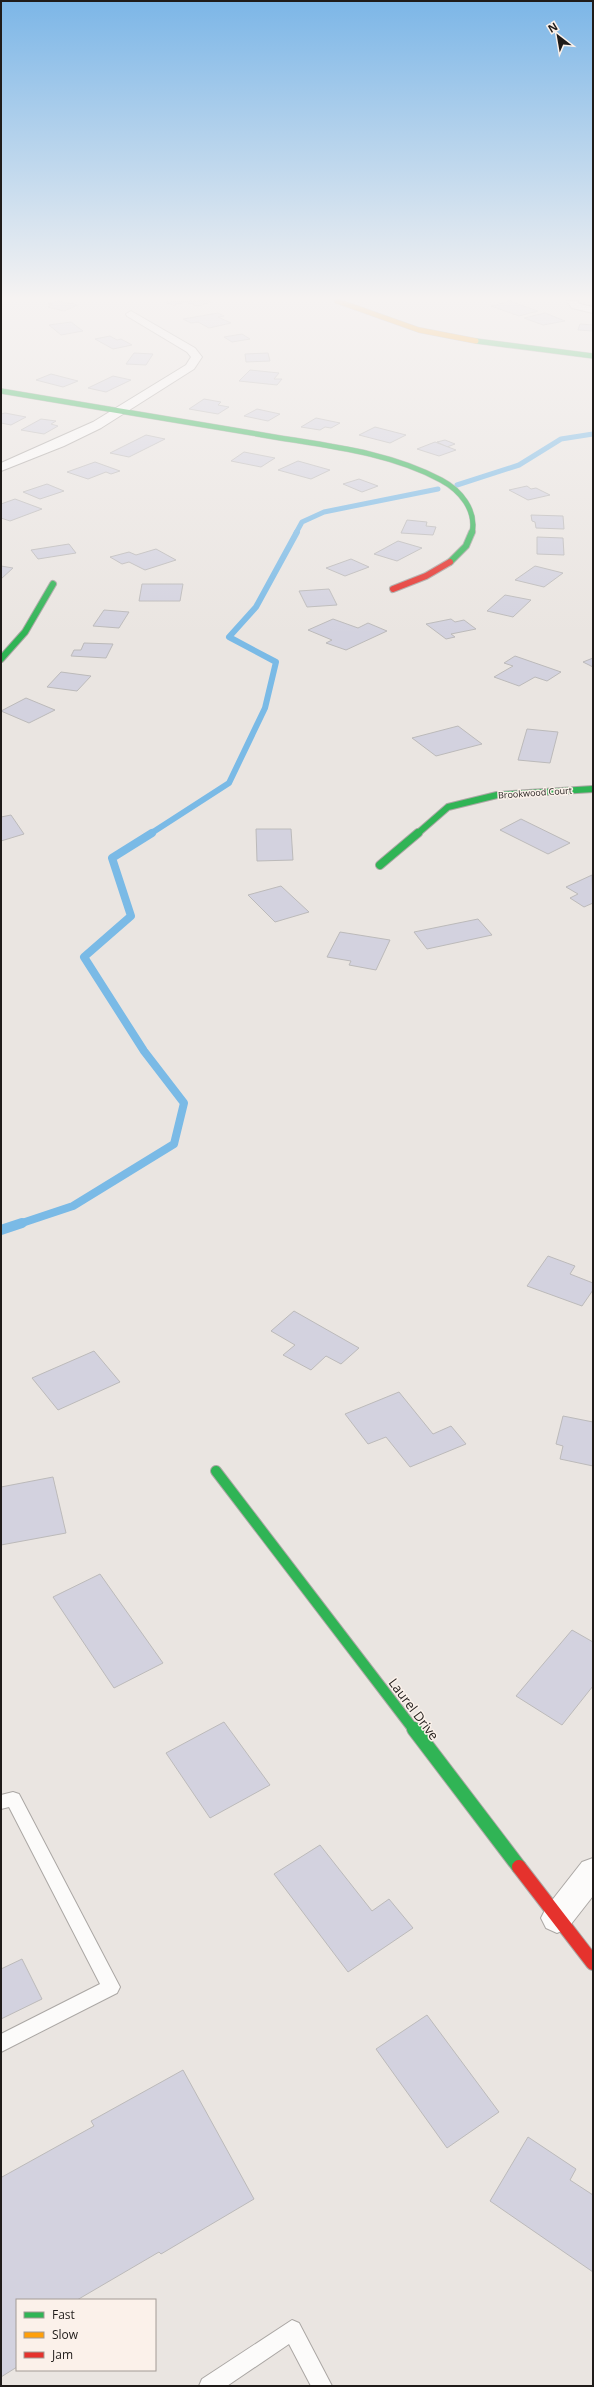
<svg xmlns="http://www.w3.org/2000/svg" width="594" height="2387" font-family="'Open Sans',sans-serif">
	<rect width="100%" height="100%" fill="#eae5e1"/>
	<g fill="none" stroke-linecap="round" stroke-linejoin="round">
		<!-- stream-far3 -->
		<g stroke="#7abae6" stroke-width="5">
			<polyline points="457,485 519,465 561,439 593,434"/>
			<polyline points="296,533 302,522 324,512 438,489"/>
		</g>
		<!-- stream-far2 -->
		<polyline stroke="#7abae6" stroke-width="6" points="150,834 229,783 265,708 276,662 229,637 256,607 297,532"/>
		<!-- stream-far1 -->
		<polyline stroke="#7abae6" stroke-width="8" points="19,1224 73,1206 174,1144 184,1103 144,1051 84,957 131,916 112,858 152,833"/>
		<!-- stream -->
		<polyline stroke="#7abae6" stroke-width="10" points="1,1230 22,1223"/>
	</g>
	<!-- building -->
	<g fill="#d3d2df" stroke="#bcbaba">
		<polygon points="58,301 78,305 64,311 48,307 53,305 48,304"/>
		<polygon points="209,301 211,302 198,306 185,302 174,305 164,302"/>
		<polygon points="510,301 538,311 519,316 491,306"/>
		<polygon points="218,313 224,316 218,317 231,323 209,328 198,322 191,323 183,319"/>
		<polygon points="545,313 565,321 543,325 524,318"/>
		<polygon points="71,322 83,331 61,335 49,325"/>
		<polygon points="580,324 593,325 593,331 578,330"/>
		<polygon points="242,334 250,339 232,342 224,337"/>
		<polygon points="110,336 117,340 121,339 132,345 113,349 95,339"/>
		<polygon points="134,353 153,354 146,365 126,364"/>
		<polygon points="268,353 270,361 246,362 245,354"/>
		<polygon points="250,370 279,373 274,379 282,379 277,385 239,381"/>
		<polygon points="51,374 78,381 63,387 36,380"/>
		<polygon points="113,376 131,380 106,392 88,388"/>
		<polygon points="204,399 221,402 218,405 229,407 218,414 189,409"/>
		<polygon points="257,409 280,414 268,421 244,416"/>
		<polygon points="5,413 26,417 11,425 1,423 1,414"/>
		<polygon points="316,418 340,423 331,428 325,427 320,430 301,427"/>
		<polygon points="41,419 56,421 51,424 58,426 44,434 21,430"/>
		<polygon points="375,427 406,435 390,443 359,435"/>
		<polygon points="146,435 165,439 129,457 110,453"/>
		<polygon points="445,440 455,444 447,447 437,442"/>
		<polygon points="435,442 456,450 439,456 417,449"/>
		<polygon points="244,452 275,458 261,467 231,461"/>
		<polygon points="298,461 330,470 311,479 278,470"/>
		<polygon points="95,462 120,471 111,474 106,472 88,479 67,472"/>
		<polygon points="359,479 378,486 362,492 343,484"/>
		<polygon points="47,484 64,491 40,499 23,492"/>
		<polygon points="527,486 531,489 536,488 550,495 528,500 509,490"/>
		<polygon points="15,499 42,509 10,521 1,518 1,504"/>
		<polygon points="531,515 563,516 564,529 536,528 535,522 532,521"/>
		<polygon points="407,520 427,522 426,526 436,527 433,535 401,533"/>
		<polygon points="537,537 563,538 564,555 537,554"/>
		<polygon points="398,541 422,548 397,561 374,554"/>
		<polygon points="69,544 76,553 38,559 31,550"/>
		<polygon points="156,549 176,560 145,570 129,562 122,564 110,557 129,552 136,555"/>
		<polygon points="351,559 369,567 345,576 326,568"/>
		<polygon points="1,566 13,568 1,579"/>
		<polygon points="535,566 563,573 544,587 515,580"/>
		<polygon points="142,584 183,584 180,601 139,601"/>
		<polygon points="329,589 337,605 307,607 299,591"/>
		<polygon points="505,595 531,600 513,617 487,611"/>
		<polygon points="104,610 129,612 119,628 93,626"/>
		<polygon points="333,619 358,628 368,623 387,631 346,650 326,643 332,640 308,630"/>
		<polygon points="451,619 455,622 464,620 476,629 451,634 455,637 446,639 426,624"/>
		<polygon points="84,643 113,644 106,658 71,656 74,650 81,650"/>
		<polygon points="515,656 561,672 547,681 535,677 519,686 494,677 513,666 504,663"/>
		<polygon points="593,658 593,667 583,662"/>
		<polygon points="61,672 91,676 77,691 47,687"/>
		<polygon points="26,698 55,710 29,723 1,711"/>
		<polygon points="458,726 482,744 436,756 412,738"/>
		<polygon points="527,729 558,732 550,763 518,760"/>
		<polygon points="11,815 24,834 1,841 1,817"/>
		<polygon points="521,819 570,843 548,854 500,830"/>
		<polygon points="256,829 291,829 293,860 257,861"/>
		<polygon points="592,875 593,903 584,907 570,898 578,894 566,887"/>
		<polygon points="281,886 309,912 275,922 248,895"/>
		<polygon points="478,919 492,935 427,949 414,932"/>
		<polygon points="340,932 390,940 376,970 349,965 351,961 327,957"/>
		<polygon points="548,1256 575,1266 570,1274 593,1283 593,1290 582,1306 527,1286"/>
		<polygon points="294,1311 359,1348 341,1364 326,1356 311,1370 283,1355 295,1345 271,1331"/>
		<polygon points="94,1351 120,1382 58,1410 32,1378"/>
		<polygon points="399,1392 433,1434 451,1426 466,1444 410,1467 386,1437 368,1444 345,1414"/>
		<polygon points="563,1416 593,1422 593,1466 560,1459 563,1446 556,1444"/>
		<polygon points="53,1477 66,1533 1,1545 1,1487"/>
		<polygon points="100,1574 163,1663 114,1688 53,1597"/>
		<polygon points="572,1630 593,1642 593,1686 562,1725 516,1696"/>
		<polygon points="224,1722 270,1785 210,1818 166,1753"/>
		<polygon points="320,1845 372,1911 389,1899 413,1928 348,1972 274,1874"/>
		<polygon points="22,1959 42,1999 1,2019 1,1969"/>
		<polygon points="427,2015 499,2112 447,2148 376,2049"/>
		<polygon points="183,2070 254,2199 161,2254 159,2252 77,2300 17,2300 17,2367 1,2377 1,2174 2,2177 94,2126 91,2121"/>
		<polygon points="528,2137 576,2169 570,2180 593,2195 593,2272 490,2201"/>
	</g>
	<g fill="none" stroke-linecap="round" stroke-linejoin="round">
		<defs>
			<g id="lane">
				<polygon points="13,1792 19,1794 120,1987 117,1993 1,2052 1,2034 100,1984 9,1807 1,1809 1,1795"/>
				<polygon points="292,2320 299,2323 332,2386 311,2386 289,2344 227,2386 199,2386 202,2379"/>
			</g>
			<g id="street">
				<polygon points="567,301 577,301 580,304 593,307 593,313 572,308"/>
				<polygon points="131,311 195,348 202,357 194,369 101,428 64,446 1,471 1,463 93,422 186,365 191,357 187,352 127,316 126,314"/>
				<polygon points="593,1858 593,1896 568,1928 557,1933 546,1928 541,1918 546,1908 582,1862"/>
			</g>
			<g id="fast-far4">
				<polyline points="476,341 593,356"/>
				<path d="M1,391C86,405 172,420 257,434C318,445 385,450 441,480C460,490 477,510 472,533"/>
			</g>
			<g id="fast-far3">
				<polyline points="450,562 466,546 472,532"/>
				<polyline points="1,659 25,632 53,584"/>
				<polyline points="417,834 448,807 497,795 593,789"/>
			</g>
			<polyline id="fast-far2" points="380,865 418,833"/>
			<polyline id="fast-far1" points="216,1471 414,1730"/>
			<polyline id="fast" points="414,1729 519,1867"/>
			<polyline id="slow" points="337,301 419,330 476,341"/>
			<polyline id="jam-far1" points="393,589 426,576 450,562"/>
			<polyline id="jam" points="519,1867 593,1963"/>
		</defs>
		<!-- lane casing -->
		<use href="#lane" stroke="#aba7a4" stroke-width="2"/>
		<!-- street casing -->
		<use href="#street" stroke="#aba7a4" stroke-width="2"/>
		<!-- fast-far4 casing -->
		<use href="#fast-far4" stroke="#aba7a4" stroke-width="6"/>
		<!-- fast-far3 casing -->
		<use href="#fast-far3" stroke="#aba7a4" stroke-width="8"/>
		<!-- fast-far2 casing -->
		<use href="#fast-far2" stroke="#aba7a4" stroke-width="10"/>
		<!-- fast-far1 casing -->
		<use href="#fast-far1" stroke="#aba7a4" stroke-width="12"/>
		<!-- fast casing -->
		<use href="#fast" stroke="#aba7a4" stroke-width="16"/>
		<!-- slow casing -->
		<use href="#slow" stroke="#aba7a4" stroke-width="6"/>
		<!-- jam-far1 casing -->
		<use href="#jam-far1" stroke="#aba7a4" stroke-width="8"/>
		<!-- jam casing -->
		<use href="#jam" stroke="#aba7a4" stroke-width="16"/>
		<!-- lane -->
		<use href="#lane" fill="#fcfbfa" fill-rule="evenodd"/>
		<!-- street -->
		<use href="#street" fill="#fcfbfa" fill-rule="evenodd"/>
		<!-- fast-far4 -->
		<use href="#fast-far4" stroke="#30b455" stroke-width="5"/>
		<!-- fast-far3 -->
		<use href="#fast-far3" stroke="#30b455" stroke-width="6"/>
		<!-- fast-far2 -->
		<use href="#fast-far2" stroke="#30b455" stroke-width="8"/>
		<!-- fast-far1 -->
		<use href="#fast-far1" stroke="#30b455" stroke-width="10"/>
		<!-- fast -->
		<use href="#fast" stroke="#30b455" stroke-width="14"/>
		<!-- slow -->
		<use href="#slow" stroke="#ff9f0a" stroke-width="5"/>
		<!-- jam-far1 -->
		<use href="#jam-far1" stroke="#e5322d" stroke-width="6"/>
		<!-- jam -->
		<use href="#jam" stroke="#e5322d" stroke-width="14"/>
	</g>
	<!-- sky -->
	<linearGradient id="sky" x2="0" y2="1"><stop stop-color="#7cb6e7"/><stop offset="0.47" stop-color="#f6f3f2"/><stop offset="1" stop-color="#f6f3f2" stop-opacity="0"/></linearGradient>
	<rect width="594" height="635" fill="url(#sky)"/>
	<g text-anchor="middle" stroke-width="3" stroke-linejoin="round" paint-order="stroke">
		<!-- far-street labels -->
		<g font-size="9" fill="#1f1b19" stroke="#fbf1ea">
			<text transform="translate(535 793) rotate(-4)" y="3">Brookwood Court</text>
		</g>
		<!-- near-street labels -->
		<g font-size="13" fill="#1f1b19" stroke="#fbf1ea">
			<text transform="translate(414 1709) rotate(53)" y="5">Laurel Drive</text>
		</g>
	</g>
	<!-- border -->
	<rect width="594" height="2387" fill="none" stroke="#1f1b19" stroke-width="4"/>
	<!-- legend -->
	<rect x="16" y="2299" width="140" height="72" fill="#fbf1ea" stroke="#a39b96"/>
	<rect x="24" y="2312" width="20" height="6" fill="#30b455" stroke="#a39b96"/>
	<text x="52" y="2319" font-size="12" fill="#1f1b19">Fast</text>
	<rect x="24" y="2332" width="20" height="6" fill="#ff9f0a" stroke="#a39b96"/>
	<text x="52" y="2339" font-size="12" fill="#1f1b19">Slow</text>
	<rect x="24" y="2352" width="20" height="6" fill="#e5322d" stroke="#a39b96"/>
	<text x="52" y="2359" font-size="12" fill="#1f1b19">Jam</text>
	<!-- north arrow -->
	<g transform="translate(558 36) rotate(329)" stroke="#fbf1ea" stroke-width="3" paint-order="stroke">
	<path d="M0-3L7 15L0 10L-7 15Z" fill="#1f1b19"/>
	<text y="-6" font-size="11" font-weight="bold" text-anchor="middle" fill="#1f1b19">N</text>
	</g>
</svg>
